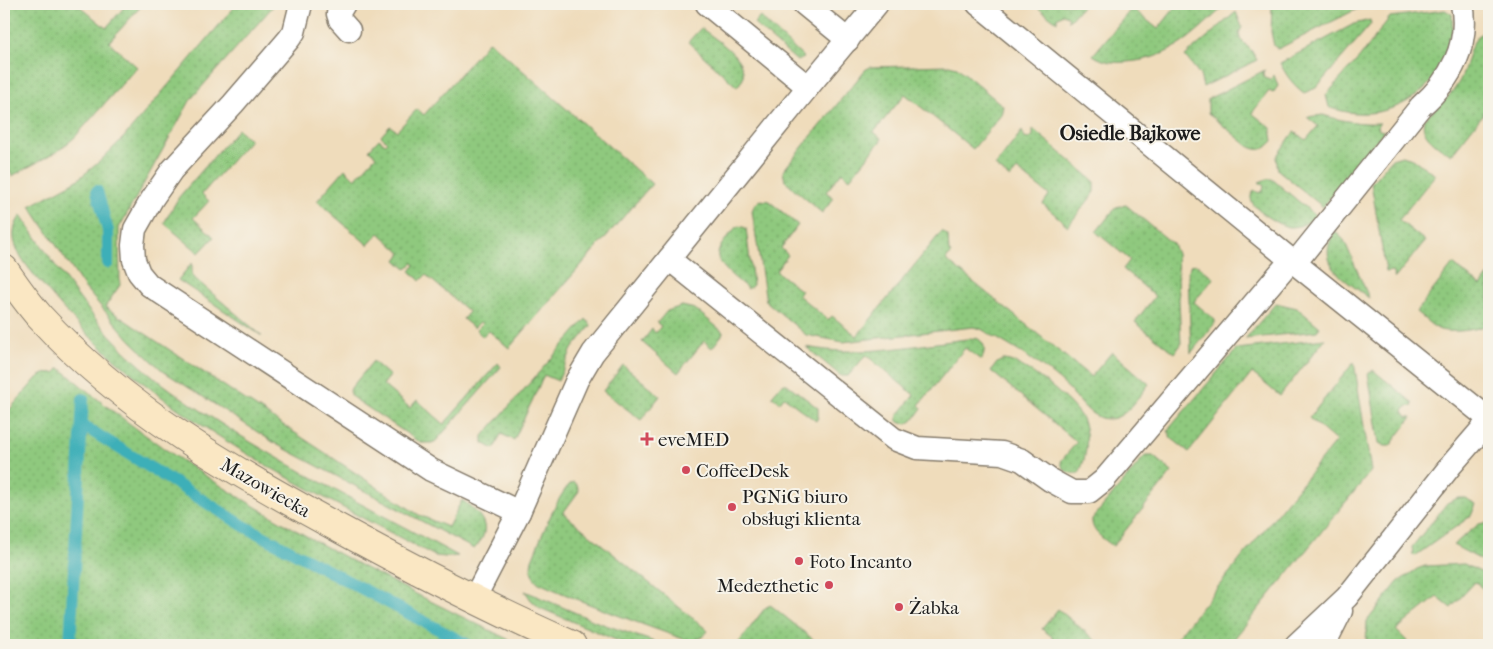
<svg xmlns="http://www.w3.org/2000/svg" width="1493" height="649" font-family="'IM FELL French Canon',serif">
	<defs>
		<pattern id="green-dots" width="8" height="8" patternUnits="userSpaceOnUse" patternTransform="scale(1.25)"><rect width="8" height="8" fill="#8fc97e"/><path d="M2 2h.1M6 6h.1" fill="none" stroke="#7bac6c" stroke-width="1.8" stroke-linecap="round"/></pattern>
	</defs>
	<rect width="100%" height="100%" fill="#f7f3e8"/>
	<filter id="ink" filterUnits="userSpaceOnUse"><feTurbulence type="fractalNoise" baseFrequency=".02" numOctaves="2"/><feDisplacementMap in="SourceGraphic" scale="10" xChannelSelector="R" yChannelSelector="G"/><feConvolveMatrix kernelMatrix="1 2 1 2 8 2 1 2 1" color-interpolation-filters="sRGB"/></filter>
	<filter id="wash" filterUnits="userSpaceOnUse"><feTurbulence type="fractalNoise" baseFrequency=".0096" numOctaves="4" result="noise"/><feDisplacementMap in="SourceGraphic" scale="20" xChannelSelector="R" yChannelSelector="G"/><feGaussianBlur stdDeviation="1.12" result="paint"/><feColorMatrix in="noise" values="0 0 0 0 0 0 0 0 0 0 0 0 0 0 0 0 0 1.4 0 .05"/><feComposite in="paint" operator="in"/></filter>
	<g filter="url(#wash)">
		<rect width="100%" height="100%" fill="#efdcbb"/>
		<!-- green -->
		<g fill="url(#green-dots)" stroke="#56724d">
			<polygon points="4,4 77,4 106,28 127,4 143,4 109,42 137,67 74,138 58,151 12,176 4,161"/>
			<path d="M237,4H275L191,99L119,228L120,285L105,307L419,515L448,527L462,500C481,514 495,528 474,549L276,444L163,371L131,341L84,287L30,206L76,181L99,162L124,137Z"/>
			<polygon points="1033,4 1084,4 1069,21 1068,16 1063,14 1057,18 1057,22"/>
			<path d="M1178,4H1227C1194,33 1174,59 1126,62C1114,63 1103,62 1093,55L1132,8L1158,29Z"/>
			<polygon points="1272,4 1390,4 1357,9 1278,49 1274,46 1271,32"/>
			<path d="M1445,10L1452,14C1452,20 1453,27 1452,33C1444,94 1384,128 1329,107L1326,95L1360,57L1390,17Z"/>
			<polygon points="1236,12 1242,27 1239,33 1240,39 1251,50 1257,60 1203,87 1200,75 1185,56"/>
			<polygon points="760,17 804,58 797,61 754,24"/>
			<path d="M1370,20L1371,24L1316,88L1304,93C1293,85 1286,75 1280,63L1354,24Z"/>
			<path d="M701,28C716,40 747,57 743,79L737,87L688,42Z"/>
			<path d="M1489,29V107L1451,155C1440,147 1419,136 1424,120C1436,107 1450,98 1459,82C1469,64 1467,37 1489,29Z"/>
			<polygon points="489,41 652,184 509,348 489,331 483,337 476,330 482,324 480,322 474,328 463,319 469,312 426,275 420,281 410,271 415,265 413,263 406,269 396,260 401,253 379,233 368,245 317,201 345,169 355,179 376,156 369,150 379,139 385,144 387,142 381,136 390,126 397,131 417,109 424,115"/>
			<polygon points="949,65 957,67 1003,106 1001,115 973,149 905,94 874,132 882,139 850,179 842,172 826,192 834,198 822,213 785,181 783,171 865,70 870,67"/>
			<path d="M1265,70L1263,72L1264,78L1270,80L1274,75L1278,86L1273,93L1269,91L1252,113L1271,128L1273,141C1264,150 1259,152 1248,146L1208,113V99Z"/>
			<path d="M1323,115C1342,121 1360,124 1380,123L1378,125L1379,130L1384,131L1323,207L1278,170L1276,157L1294,132L1306,140L1318,126L1307,117Z"/>
			<polygon points="238,129 250,140 202,194 209,201 193,218 214,237 199,253 164,223 179,197"/>
			<polygon points="1033,129 1095,182 1095,192 1068,226 1043,204 1049,195 1017,170 1010,178 995,166 1022,131 1024,138 1029,139 1033,136"/>
			<polygon points="1402,156 1413,159 1435,175 1399,220 1425,241 1395,278 1392,271 1386,272 1371,183 1392,159"/>
			<path d="M1267,179H1272L1316,216C1310,222 1301,227 1291,227C1280,227 1256,211 1252,202C1250,197 1251,194 1254,190L1259,193L1263,191L1264,186L1259,182Z"/>
			<path d="M760,200L769,201L798,225L781,248L788,255L776,271L801,291L798,295L828,320L832,316L857,336L942,231L948,236L949,252L951,253L946,260L1091,377L1112,352L1149,384C1139,396 1126,420 1107,419C1090,418 1080,401 1069,389C1046,366 1010,346 981,329L973,327L843,342L806,335L766,301L752,211L754,206Z"/>
			<polygon points="1126,205 1173,244 1177,254 1181,345 1174,353 1135,322 1155,296 1123,269 1130,260 1096,232 1116,207"/>
			<path d="M21,215C53,262 83,309 124,350C153,380 188,402 223,425C299,473 379,513 458,556L446,557L435,556C297,483 149,413 47,290C36,277 11,251 14,232C14,226 18,220 21,215Z"/>
			<path d="M739,226L746,228L753,285L748,289C740,282 716,265 718,254C719,245 730,235 736,227Z"/>
			<path d="M1335,231L1344,240L1369,298C1346,280 1314,265 1335,231Z"/>
			<polygon points="192,263 192,276 262,336 178,280"/>
			<polygon points="1196,264 1214,278 1194,302 1215,320 1215,323 1191,353 1188,272 1191,265"/>
			<path d="M1453,264L1481,286L1489,275V323C1483,330 1447,334 1438,329C1430,325 1423,317 1416,312Z"/>
			<polygon points="1276,303 1297,308 1320,327 1317,331 1245,339"/>
			<polygon points="682,306 695,309 723,332 722,335 712,348 704,341 678,373 642,342 652,329 656,333 661,326 657,323 667,311"/>
			<polygon points="586,319 591,325 590,327 572,349 558,381 544,375 514,440 501,434 494,449 483,443 483,436"/>
			<path d="M976,338C986,342 986,351 981,360L965,348L919,405L922,408C916,416 910,428 899,422L897,419L898,415L914,395L866,355L848,376H841L806,347C863,358 918,344 976,338Z"/>
			<polygon points="1325,339 1280,396 1252,373 1189,452 1171,438 1168,430 1237,349"/>
			<path d="M1002,360C1021,358 1077,404 1083,421C1089,437 1087,457 1079,473C1068,474 1063,472 1061,461L1077,442L991,371L997,363Z"/>
			<polygon points="373,361 390,376 383,385 410,408 417,400 444,424 498,363 501,367 436,441 432,443 421,443 352,397 350,391 351,388"/>
			<polygon points="1354,362 1371,471 1229,645 1171,645 1336,441 1309,418"/>
			<polygon points="623,365 660,396 641,420 603,391"/>
			<path d="M60,368C196,486 359,567 520,645H4V416L37,378C43,374 48,372 55,373Z"/>
			<polygon points="1373,370 1413,403 1412,406 1406,407 1403,411 1407,417 1412,417 1390,446 1385,446 1379,443 1368,373"/>
			<polygon points="782,384 787,384 818,408 818,417 816,421 784,397 780,402 772,396"/>
			<path d="M1145,456H1153L1172,472L1113,546C1104,539 1091,532 1092,519Z"/>
			<path d="M573,482L577,485L579,491L563,513L706,629L708,631C703,637 698,641 689,641C638,623 588,605 539,583C531,577 530,569 532,560C539,543 559,489 573,482Z"/>
			<polygon points="1458,498 1465,498 1476,504 1471,516 1415,556 1413,555 1412,547 1447,503"/>
			<polygon points="1489,522 1489,564 1453,545 1479,524"/>
			<polygon points="1464,564 1489,576 1489,594 1475,582 1451,608 1437,597 1396,630 1407,641 1404,645 1366,645 1367,621 1398,582 1417,569 1425,566"/>
			<polygon points="525,591 597,622 663,645 628,645 540,608 531,600"/>
			<polygon points="770,605 773,607 820,645 737,645 765,608"/>
			<polygon points="1058,609 1101,645 1048,645 1054,638 1042,629"/>
		</g>
		<g fill="none" stroke-linecap="round" stroke-linejoin="round">
			<!-- stream -->
			<g stroke="#3eafb8" stroke-width="12">
				<polyline points="97,191 108,231 108,263"/>
				<polyline points="82,425 244,526 468,645"/>
				<polyline points="70,645 83,399"/>
			</g>
		</g>
	</g>
	<g filter="url(#ink)">
		<g fill="none" stroke-linecap="round" stroke-linejoin="round">
			<defs>
				<g id="lane">
					<polyline points="301,4 294,32 289,39 233,104 172,170 152,199 135,229 133,245 134,260 139,273 149,285 431,470 519,512"/>
					<polyline points="344,4 338,14 340,20 349,30"/>
					<polyline points="707,4 808,87"/>
					<polyline points="804,4 848,40"/>
					<polyline points="978,4 1291,260 1489,419"/>
					<polyline points="669,259 894,439 917,448 1002,453 1022,460 1050,480 1072,492 1089,492 1104,480 1291,260"/>
					<path d="M1295,263L1421,106C1451,80 1470,44 1462,4"/>
					<polyline points="474,599 519,512 577,380 593,353 808,87 877,4"/>
					<polyline points="1296,645 1347,597 1452,464 1489,421"/>
					<polyline points="1324,645 1341,611"/>
				</g>
				<path id="secondary" d="M4,269C15,285 27,302 40,317C124,409 233,471 342,530C417,571 493,610 572,645"/>
			</defs>
			<!-- lane casing -->
			<use href="#lane" stroke="#867c6c" stroke-width="25"/>
			<!-- secondary casing -->
			<use href="#secondary" stroke="#867c6c" stroke-width="30"/>
			<!-- lane -->
			<use href="#lane" stroke="#fff" stroke-width="22"/>
			<!-- secondary -->
			<use href="#secondary" stroke="#fae7c3" stroke-width="28"/>
		</g>
	</g>
	<!-- markers -->
	<g fill="#d1495b" stroke="#f7f3e8" stroke-width="2">
		<path d="M644.5 431.5h5v5h5v5h-5v5h-5v-5h-5v-5h5z"/>
		<circle cx="686" cy="470" r="5"/>
		<circle cx="732" cy="507" r="5"/>
		<circle cx="799" cy="561" r="5"/>
		<circle cx="829" cy="585" r="5"/>
		<circle cx="899" cy="607" r="5"/>
	</g>
	<g text-anchor="middle" stroke-width="4" stroke-linejoin="round" paint-order="stroke">
		<!-- poi labels -->
		<g font-size="19" fill="#1c1c1c" stroke="#f7f3e8" text-anchor="start">
			<text x="658" y="446">eveMED</text>
			<text x="696" y="477">CoffeeDesk</text>
			<text x="742" y="503">PGNiG biuro<tspan x="742" dy="22">obsługi klienta</tspan></text>
			<text x="809" y="568">Foto Incanto</text>
			<text x="819" y="592" text-anchor="end">Medezthetic</text>
			<text x="909" y="614">Żabka</text>
		</g>
		<!-- street labels -->
		<g font-size="19" fill="#1c1c1c" stroke="#f7f3e8">
			<text transform="translate(266 487) rotate(30)" y="7">Mazowiecka</text>
		</g>
		<!-- neighbourhood labels -->
		<g font-size="20" font-weight="bold" fill="#1c1c1c" stroke="#f7f3e8">
			<text x="1130" y="140">Osiedle Bajkowe</text>
		</g>
	</g>
	<!-- margin -->
	<rect width="1493" height="649" fill="none" stroke="#f7f3e8" stroke-width="20"/>
</svg>
